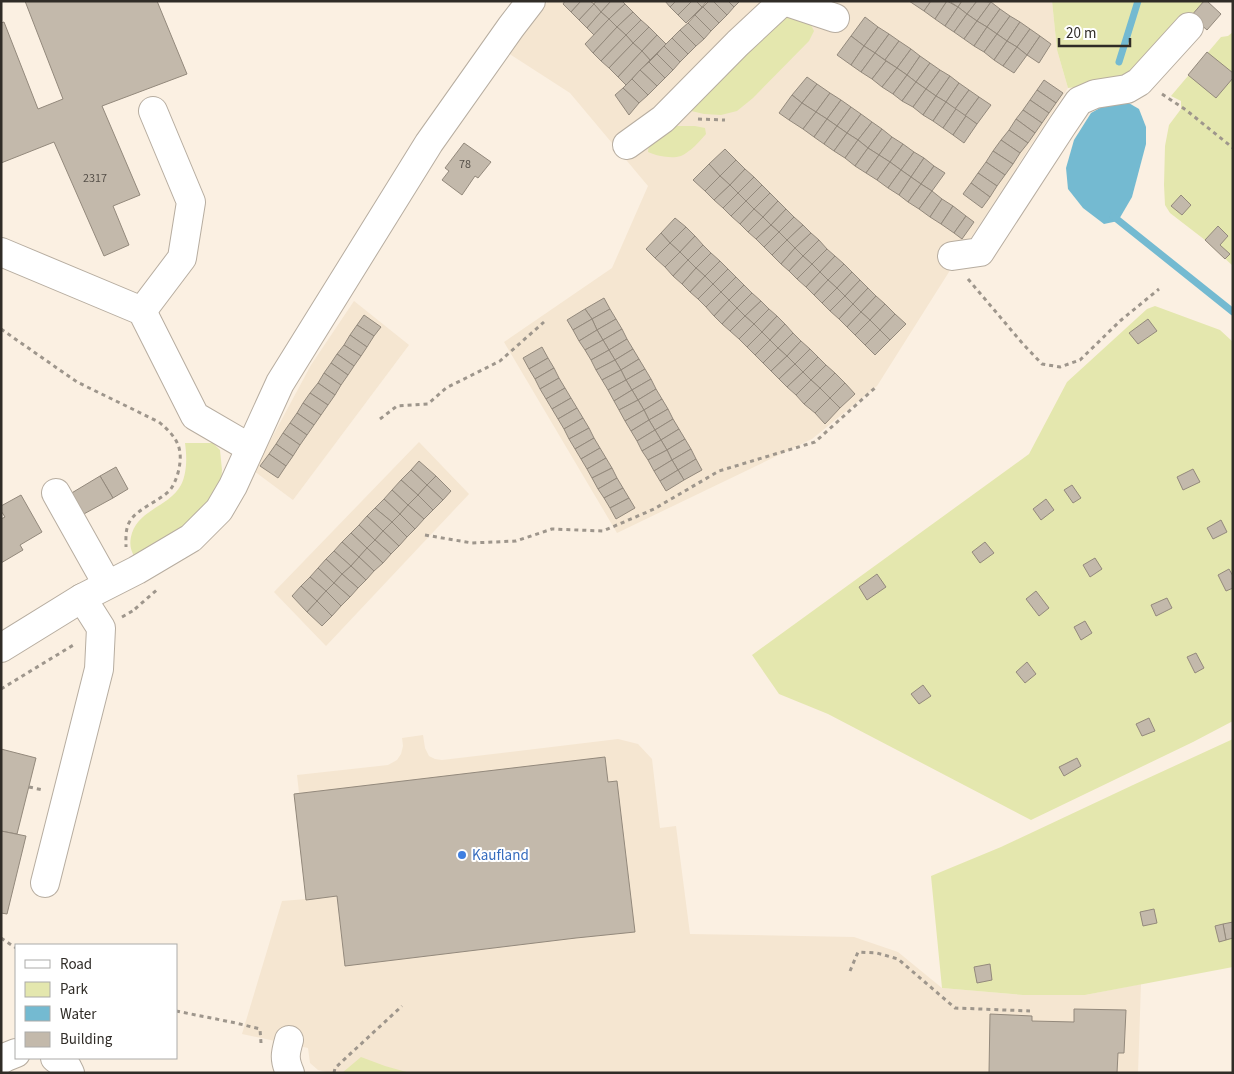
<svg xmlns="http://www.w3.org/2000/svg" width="1234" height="1074" font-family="'Source Sans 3',sans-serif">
	<rect width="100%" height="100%" fill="#fbf0e2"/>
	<!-- built -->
	<g fill="#f5e6d1">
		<polygon points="548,1 1052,1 1057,50 1068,88 954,264 877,386 812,439 617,533 504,342 612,268 648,186 570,93 508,53"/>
		<polygon points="354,301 409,345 293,500 254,471 311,365"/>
		<polygon points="419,442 469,494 326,646 274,592"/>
		<polygon points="423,735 425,748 429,756 435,759 442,760 618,739 638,744 652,759 660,828 676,826 690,934 854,937 898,952 942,988 1023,995 1085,995 1141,984 1138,1073 330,1073 318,1070 310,1063 308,1048 242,1034 282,901 306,899 294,794 299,793 297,775 388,765 397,760 401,754 403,746 402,738"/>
	</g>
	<!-- green -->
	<g fill="#e4e7ae">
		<polygon points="1052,1 1204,1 1191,16 1126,81 1068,88 1057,50"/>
		<polygon points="782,15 810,23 814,31 809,41 753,98 737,111 721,115 704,114 687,110"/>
		<polygon points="1233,32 1233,266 1205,240 1170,213 1165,205 1164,185 1165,146 1169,125 1181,109 1181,101 1171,96 1221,37 1228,36"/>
		<path d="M676,126H695L705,128L706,134C700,141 690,152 681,156C671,159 657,156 648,152L649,144L669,129Z"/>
		<polygon points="1155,306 1220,330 1233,342 1233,721 1193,742 1031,820 828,714 779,694 752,655 1029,454 1067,382 1147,309"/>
		<path d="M185,443H213L220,450L222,470L221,482L214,495L188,526L135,558C130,549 129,543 132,533C140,509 170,506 181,485C187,473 187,457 185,443Z"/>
		<polygon points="1233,739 1233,967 1085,995 1023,995 942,988 931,876 1001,847 1133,785"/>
		<polygon points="361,1057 385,1066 410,1073 342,1073"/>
	</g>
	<!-- water -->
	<polygon fill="#74bad1" points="1122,99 1139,109 1146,127 1146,144 1132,197 1118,221 1104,224 1083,208 1068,189 1066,168 1074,140 1091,113 1107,104"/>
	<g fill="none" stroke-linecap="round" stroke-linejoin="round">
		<!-- stream -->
		<g stroke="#74bad1" stroke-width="7">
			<polyline points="1119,62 1138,1"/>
			<polyline points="1113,216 1233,312"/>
		</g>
	</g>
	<!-- building -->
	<g fill="#c3b9ab" stroke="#93897c">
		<polygon points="25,1 157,1 187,74 102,106 140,195 113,206 129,245 104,256 54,142 1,163 1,23 4,22 38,109 63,99"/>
		<polygon points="565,1 581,1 571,12 563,4"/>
		<polygon points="581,1 590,1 594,4 579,20 571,12"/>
		<polygon points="596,1 611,1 601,12 594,4"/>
		<polygon points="611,1 622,1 625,4 609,19 601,12"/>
		<polygon points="665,1 676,1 670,7"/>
		<polygon points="676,1 692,1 678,15 670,7"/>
		<polygon points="692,1 696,1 702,7 686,23 678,15"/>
		<polygon points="696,1 707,1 702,7"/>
		<polygon points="709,1 713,1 727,15 719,23 703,7"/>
		<polygon points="713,1 728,1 734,7 727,15"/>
		<polygon points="728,1 740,1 734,7"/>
		<polygon points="909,1 931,1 924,11"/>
		<polygon points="931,1 947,1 935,19 924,11"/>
		<polygon points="947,1 958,7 945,26 935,19"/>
		<polygon points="949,1 962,1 958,7"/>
		<polygon points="962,1 977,1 967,14 958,7"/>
		<polygon points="977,1 991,2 977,21 967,14"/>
		<polygon points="1204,1 1207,1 1221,14 1207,30 1191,16"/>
		<polygon points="991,2 1000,9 987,27 977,21"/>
		<polygon points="594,4 601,12 587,28 579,20"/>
		<polygon points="625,4 633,12 617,27 609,19"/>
		<polygon points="703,7 719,23 711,31 695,15"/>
		<polygon points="958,7 967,14 954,32 945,26"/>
		<polygon points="1000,9 1010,16 997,34 987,27"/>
		<polygon points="601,12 609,19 594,35 587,28"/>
		<polygon points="633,12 641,20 626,35 617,27"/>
		<polygon points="967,14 977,21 964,39 954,32"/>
		<polygon points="695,15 711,31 704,39 688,23"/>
		<polygon points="1010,16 1020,22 1007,41 997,34"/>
		<polygon points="865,17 878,27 864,46 851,36"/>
		<polygon points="609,19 617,27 593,53 585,44"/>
		<polygon points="641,20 649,27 633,43 626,35"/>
		<polygon points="977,21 987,27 974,46 964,39"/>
		<polygon points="1020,22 1030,29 1017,47 1007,41"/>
		<polygon points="688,23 704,39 696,46 680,30"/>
		<polygon points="617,27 626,35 601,61 593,53"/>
		<polygon points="649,27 657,35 642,51 633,43"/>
		<polygon points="878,27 889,34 875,53 864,46"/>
		<polygon points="987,27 997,34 984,52 974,46"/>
		<polygon points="1030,29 1040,36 1027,55 1017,47"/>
		<polygon points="680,30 696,46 688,54 672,38"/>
		<polygon points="889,34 899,41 885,60 875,53"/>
		<polygon points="997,34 1007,41 994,60 984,52"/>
		<polygon points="626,35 633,43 609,68 601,61"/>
		<polygon points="657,35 666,44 650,60 642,51"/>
		<polygon points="851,36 864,46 851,65 837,55"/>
		<polygon points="1040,36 1051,44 1039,63 1027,55"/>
		<polygon points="672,38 688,54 680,62 664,46"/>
		<polygon points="899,41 911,49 897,68 885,60"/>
		<polygon points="1007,41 1017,47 1003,66 994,60"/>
		<polygon points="633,43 642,51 618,77 609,68"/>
		<polygon points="664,46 680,62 673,70 657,54"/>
		<polygon points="864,46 875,53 861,72 851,65"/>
		<polygon points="1017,47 1027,55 1014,73 1003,66"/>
		<polygon points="911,49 920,56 907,75 897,68"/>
		<polygon points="642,51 650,60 626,85 618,77"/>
		<polygon points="1207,52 1233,73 1233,78 1216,98 1188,75"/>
		<polygon points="875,53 886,61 872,79 861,72"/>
		<polygon points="657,54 673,70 665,78 649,62"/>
		<polygon points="920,56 930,63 916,82 907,75"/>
		<polygon points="886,61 897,68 882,87 872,79"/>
		<polygon points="649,62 665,78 657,86 640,70"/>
		<polygon points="930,63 940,70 926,89 916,82"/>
		<polygon points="897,68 907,75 893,94 882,87"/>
		<polygon points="640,70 657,86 648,95 632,79"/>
		<polygon points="940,70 950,76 936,96 926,89"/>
		<polygon points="907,75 916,82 902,101 893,94"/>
		<polygon points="950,76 959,83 946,102 936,96"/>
		<polygon points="807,77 817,84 802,103 792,95"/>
		<polygon points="632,79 648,95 639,103 623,88"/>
		<polygon points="1044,80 1063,93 1056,103 1037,90"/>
		<polygon points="916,82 926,89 913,107 902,101"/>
		<polygon points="959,83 969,90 955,109 946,102"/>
		<polygon points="817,84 830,93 816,112 802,103"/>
		<polygon points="623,88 639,103 629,115 615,95"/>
		<polygon points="926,89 936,96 923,115 913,107"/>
		<polygon points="969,90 979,97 965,116 955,109"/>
		<polygon points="1037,90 1056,103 1049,113 1030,100"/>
		<polygon points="830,93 841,100 827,119 816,112"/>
		<polygon points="792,95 802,103 789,120 779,113"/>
		<polygon points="936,96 946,102 933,121 923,115"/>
		<polygon points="979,97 991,105 977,124 965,116"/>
		<polygon points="841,100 851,107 837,126 827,119"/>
		<polygon points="1030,100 1049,113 1042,123 1023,110"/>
		<polygon points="946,102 956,109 943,128 933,121"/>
		<polygon points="802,103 816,112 803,129 789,120"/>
		<polygon points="851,107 861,114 847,133 837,126"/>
		<polygon points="956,109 966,116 953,135 943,128"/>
		<polygon points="1023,110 1042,123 1035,133 1016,119"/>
		<polygon points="816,112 827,119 814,137 803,129"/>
		<polygon points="861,114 872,122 858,140 847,133"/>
		<polygon points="966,116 977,124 964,143 953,135"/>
		<polygon points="827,119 837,126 824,144 814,137"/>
		<polygon points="1016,119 1035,133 1028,143 1009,130"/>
		<polygon points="872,122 882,129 868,148 858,140"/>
		<polygon points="837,126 847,133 834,151 824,144"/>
		<polygon points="882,129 892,137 879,155 868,148"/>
		<polygon points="1009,130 1028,143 1020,153 1001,140"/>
		<polygon points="847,133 858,140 845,158 834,151"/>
		<polygon points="892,137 903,144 890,162 879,155"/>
		<polygon points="858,140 868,148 855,166 845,158"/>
		<polygon points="1001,140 1020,153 1013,164 993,151"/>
		<polygon points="464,143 491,162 478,178 475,176 462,195 442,180 449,171 445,168"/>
		<polygon points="903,144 914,152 901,170 890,162"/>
		<polygon points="868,148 879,155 866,173 855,166"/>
		<polygon points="725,149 736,160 720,176 709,164"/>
		<polygon points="993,151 1013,164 1005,175 986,162"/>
		<polygon points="914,152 924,158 911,177 901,170"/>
		<polygon points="879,155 890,162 877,180 866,173"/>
		<polygon points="924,158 934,166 921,184 911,177"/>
		<polygon points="736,160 745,169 730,185 720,176"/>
		<polygon points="890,162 901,170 888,188 877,180"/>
		<polygon points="986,162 1005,175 997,186 978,173"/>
		<polygon points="709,164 720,176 705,191 693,180"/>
		<polygon points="934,166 945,173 932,191 921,184"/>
		<polygon points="745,169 754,177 738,193 730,185"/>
		<polygon points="901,170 911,177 899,195 888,188"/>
		<polygon points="978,173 997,186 990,197 971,183"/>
		<polygon points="720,176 730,185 714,200 705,191"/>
		<polygon points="754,177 762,185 746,201 738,193"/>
		<polygon points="911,177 921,184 908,202 899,195"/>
		<polygon points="971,183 990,197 982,208 963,194"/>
		<polygon points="921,184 932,191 919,209 908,202"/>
		<polygon points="730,185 738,193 723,208 714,200"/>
		<polygon points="762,185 770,193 754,209 746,201"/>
		<polygon points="932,191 942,199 930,217 919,209"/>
		<polygon points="738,193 746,201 731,216 723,208"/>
		<polygon points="770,193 778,201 763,217 754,209"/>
		<polygon points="1181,195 1191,205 1182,215 1171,206"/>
		<polygon points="942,199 953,206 941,224 930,217"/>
		<polygon points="746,201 754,209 740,224 731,216"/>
		<polygon points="778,201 786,209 771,225 763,217"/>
		<polygon points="953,206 966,216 954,233 941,224"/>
		<polygon points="754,209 763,217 748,232 740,224"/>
		<polygon points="786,209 794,217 779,232 771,225"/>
		<polygon points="966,216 974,222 962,239 954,233"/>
		<polygon points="763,217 771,225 756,239 748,232"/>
		<polygon points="794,217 803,225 787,240 779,232"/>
		<polygon points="675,218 686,227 670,243 661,233"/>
		<polygon points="771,225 779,232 764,247 756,239"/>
		<polygon points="803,225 811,233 795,248 787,240"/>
		<polygon points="1218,226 1228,236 1220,245 1230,254 1225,259 1205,240"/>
		<polygon points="686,227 695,236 680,252 670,243"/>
		<polygon points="779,232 787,240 772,255 764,247"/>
		<polygon points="661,233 670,243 655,258 646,249"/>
		<polygon points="811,233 819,240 803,256 795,248"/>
		<polygon points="695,236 703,245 688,260 680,252"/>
		<polygon points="787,240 795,248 781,264 772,255"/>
		<polygon points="819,240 827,249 812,264 803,256"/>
		<polygon points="670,243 680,252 665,267 655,258"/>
		<polygon points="703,245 711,253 696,268 688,260"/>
		<polygon points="795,248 803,256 789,271 781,264"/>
		<polygon points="827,249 835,256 820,272 812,264"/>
		<polygon points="680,252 688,260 673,276 665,267"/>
		<polygon points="711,253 720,261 705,276 696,268"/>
		<polygon points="803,256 812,264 797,279 789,271"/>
		<polygon points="835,256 844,264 828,280 820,272"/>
		<polygon points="688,260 696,268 682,284 673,276"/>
		<polygon points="720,261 728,269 713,284 705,276"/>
		<polygon points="812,264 820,272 806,287 797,279"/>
		<polygon points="844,264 852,272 837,288 828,280"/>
		<polygon points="696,268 705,276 690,292 682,284"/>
		<polygon points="728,269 736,277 721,292 713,284"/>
		<polygon points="820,272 828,280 814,295 806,287"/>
		<polygon points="852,272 860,280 845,296 837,288"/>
		<polygon points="705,276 713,284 698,299 690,292"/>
		<polygon points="736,277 744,285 729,300 721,292"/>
		<polygon points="828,280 837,288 822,303 814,295"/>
		<polygon points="860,280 868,288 853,304 845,296"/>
		<polygon points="713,284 721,292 706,307 698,299"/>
		<polygon points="744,285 752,293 737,308 729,300"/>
		<polygon points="837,288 845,296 830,311 822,303"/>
		<polygon points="868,288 876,296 861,312 853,304"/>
		<polygon points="721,292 729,300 714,316 706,307"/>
		<polygon points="752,293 761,301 745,316 737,308"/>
		<polygon points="845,296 853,304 839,319 830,311"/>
		<polygon points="876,296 885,304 870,320 861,312"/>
		<polygon points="604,298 610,309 592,319 585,309"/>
		<polygon points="729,300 737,308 722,324 714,316"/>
		<polygon points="761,301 769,309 754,324 745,316"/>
		<polygon points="853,304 861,312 847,327 839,319"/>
		<polygon points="885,304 895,314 880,330 870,320"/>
		<polygon points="737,308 745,316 730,331 722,324"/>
		<polygon points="585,309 592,319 573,330 567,320"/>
		<polygon points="610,309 616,319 597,330 592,319"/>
		<polygon points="769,309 777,316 762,332 754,324"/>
		<polygon points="861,312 870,320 855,335 847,327"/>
		<polygon points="895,314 906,324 890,340 880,330"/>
		<polygon points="364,315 381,327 374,336 357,325"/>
		<polygon points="745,316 754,324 739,339 730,331"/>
		<polygon points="777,316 785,324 770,340 762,332"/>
		<polygon points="592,319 597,330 579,341 573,330"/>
		<polygon points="616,319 622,329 603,340 597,330"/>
		<polygon points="1148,319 1157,331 1138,344 1129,333"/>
		<polygon points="870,320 880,330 865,345 855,335"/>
		<polygon points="754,324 762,332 747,347 739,339"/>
		<polygon points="785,324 793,333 778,348 770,340"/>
		<polygon points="357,325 374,336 367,347 350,335"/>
		<polygon points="622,329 627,339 609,350 603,340"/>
		<polygon points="597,330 603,340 585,350 579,341"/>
		<polygon points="880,330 890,340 875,355 865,345"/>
		<polygon points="762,332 770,340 755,355 747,347"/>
		<polygon points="793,333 801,341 787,356 778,348"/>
		<polygon points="350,335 367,347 361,356 344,345"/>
		<polygon points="627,339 633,349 615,360 609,350"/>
		<polygon points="603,340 609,350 591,360 585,350"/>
		<polygon points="770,340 778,348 763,363 755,355"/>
		<polygon points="801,341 810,349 795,364 787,356"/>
		<polygon points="344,345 361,356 354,366 337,354"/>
		<polygon points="542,347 548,358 529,369 523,358"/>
		<polygon points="778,348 787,356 771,371 763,363"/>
		<polygon points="633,349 639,359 621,370 615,360"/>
		<polygon points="810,349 818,357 803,372 795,364"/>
		<polygon points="609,350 615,360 596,370 591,360"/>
		<polygon points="337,354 354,366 348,375 331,363"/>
		<polygon points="787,356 795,364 779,379 771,371"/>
		<polygon points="818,357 826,365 811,380 803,372"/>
		<polygon points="548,358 554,368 535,379 529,369"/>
		<polygon points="639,359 645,369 626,380 621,370"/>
		<polygon points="615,360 621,370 602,380 596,370"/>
		<polygon points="331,363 348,375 341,385 324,373"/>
		<polygon points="795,364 803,372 787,387 779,379"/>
		<polygon points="826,365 835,373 820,388 811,380"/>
		<polygon points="554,368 559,378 540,389 535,379"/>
		<polygon points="645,369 651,379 632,390 626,380"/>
		<polygon points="621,370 626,380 608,390 602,380"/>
		<polygon points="803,372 811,380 796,395 787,387"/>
		<polygon points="324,373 341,385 335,395 318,383"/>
		<polygon points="835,373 845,383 830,398 820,388"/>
		<polygon points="559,378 565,388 546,399 540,389"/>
		<polygon points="651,379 656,389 638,400 632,390"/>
		<polygon points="626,380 632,390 614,401 608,390"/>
		<polygon points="811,380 820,388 804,404 796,395"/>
		<polygon points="318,383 335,395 328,405 310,393"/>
		<polygon points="845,383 855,394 840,408 830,398"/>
		<polygon points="565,388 571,398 552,409 546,399"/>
		<polygon points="820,388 830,398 815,413 804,404"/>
		<polygon points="656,389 662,399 644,410 638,400"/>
		<polygon points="632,390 638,400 619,410 614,401"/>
		<polygon points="310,393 328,405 321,415 303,403"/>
		<polygon points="571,398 577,408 558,419 552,409"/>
		<polygon points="830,398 840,408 825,424 815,413"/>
		<polygon points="662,399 668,409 649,420 644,410"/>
		<polygon points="638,400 644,410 625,421 619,410"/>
		<polygon points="303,403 321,415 314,425 297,413"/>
		<polygon points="577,408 583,418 564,429 558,419"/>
		<polygon points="668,409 673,419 655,430 649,420"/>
		<polygon points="644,410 649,420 631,431 625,421"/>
		<polygon points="297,413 314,425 307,435 290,423"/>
		<polygon points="583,418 589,428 569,439 564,429"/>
		<polygon points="673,419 679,429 661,440 655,430"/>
		<polygon points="649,420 655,430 637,441 631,431"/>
		<polygon points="290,423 307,435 300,445 283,433"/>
		<polygon points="589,428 594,438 575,449 569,439"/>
		<polygon points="679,429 685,439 667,450 661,440"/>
		<polygon points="655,430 661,440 642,451 637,441"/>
		<polygon points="283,433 300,445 293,456 276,444"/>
		<polygon points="594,438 600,448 581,459 575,449"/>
		<polygon points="685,439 691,449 672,460 667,450"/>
		<polygon points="661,440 667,450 648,460 642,451"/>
		<polygon points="276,444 293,456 286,466 269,454"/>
		<polygon points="600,448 606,458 587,469 581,459"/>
		<polygon points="691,449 696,459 678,470 672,460"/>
		<polygon points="667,450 672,460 654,471 648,460"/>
		<polygon points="269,454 286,466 278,478 260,466"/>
		<polygon points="606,458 612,468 592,478 587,469"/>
		<polygon points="696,459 702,470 684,480 678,470"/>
		<polygon points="672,460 678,470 660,481 654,471"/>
		<polygon points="419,461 436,476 427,485 411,470"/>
		<polygon points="116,467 128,489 113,498 100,476"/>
		<polygon points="612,468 617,478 598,489 592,478"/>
		<polygon points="1193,469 1200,482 1183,490 1177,477"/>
		<polygon points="411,470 427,485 418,495 401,480"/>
		<polygon points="678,470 684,480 666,491 660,481"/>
		<polygon points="100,476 113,498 82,515 70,494"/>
		<polygon points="436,476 451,491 443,500 427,485"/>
		<polygon points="617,478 623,488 604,498 598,489"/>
		<polygon points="401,480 418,495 408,505 392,490"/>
		<polygon points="427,485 443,500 433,510 418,495"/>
		<polygon points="1072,485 1081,498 1073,503 1064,490"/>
		<polygon points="623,488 629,498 610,508 604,498"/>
		<polygon points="392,490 408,505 400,514 384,499"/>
		<polygon points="21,495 42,532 20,545 23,550 1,563 1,519 5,517 1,511 1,506"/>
		<polygon points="418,495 433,510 424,519 408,505"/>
		<polygon points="629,498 635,508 616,519 610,508"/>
		<polygon points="384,499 400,514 392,522 375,508"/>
		<polygon points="1046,499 1054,510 1041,520 1033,509"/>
		<polygon points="408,505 424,519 415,529 400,514"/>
		<polygon points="375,508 392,522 383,531 367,516"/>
		<polygon points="400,514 415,529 407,537 392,522"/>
		<polygon points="367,516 383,531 375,540 359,525"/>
		<polygon points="1221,520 1227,532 1213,539 1207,528"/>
		<polygon points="392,522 407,537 399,546 383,531"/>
		<polygon points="359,525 375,540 367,548 351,533"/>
		<polygon points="383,531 399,546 391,554 375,540"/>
		<polygon points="351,533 367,548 359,557 342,542"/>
		<polygon points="375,540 391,554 383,563 367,548"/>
		<polygon points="342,542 359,557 351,566 334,551"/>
		<polygon points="985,542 994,553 980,563 972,552"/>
		<polygon points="367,548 383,563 374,571 359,557"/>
		<polygon points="334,551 351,566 342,574 326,559"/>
		<polygon points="359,557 374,571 366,580 351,566"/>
		<polygon points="1095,558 1102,569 1090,577 1083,565"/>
		<polygon points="326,559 342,574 334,583 318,568"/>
		<polygon points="351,566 366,580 358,588 342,574"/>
		<polygon points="318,568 334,583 326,591 310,577"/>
		<polygon points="1229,569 1233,576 1233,588 1226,591 1218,575"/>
		<polygon points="342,574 358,588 350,597 334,583"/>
		<polygon points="877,574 886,587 867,600 859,587"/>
		<polygon points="310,577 326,591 317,601 301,586"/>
		<polygon points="334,583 350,597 341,606 326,591"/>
		<polygon points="301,586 317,601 307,612 292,596"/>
		<polygon points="326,591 341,606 332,616 317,601"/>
		<polygon points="1036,591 1049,608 1039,616 1026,599"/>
		<polygon points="1167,598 1172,608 1156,616 1151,605"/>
		<polygon points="317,601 332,616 322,626 307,612"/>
		<polygon points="1085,621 1092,633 1081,640 1074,627"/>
		<polygon points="1196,653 1204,668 1195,673 1187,657"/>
		<polygon points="1027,662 1036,674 1025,683 1016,672"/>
		<polygon points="923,685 931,696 919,704 911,694"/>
		<polygon points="1149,718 1155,731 1142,736 1136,724"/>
		<polygon points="1,749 36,758 17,834 1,831"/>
		<polygon points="605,757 608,782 617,781 635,932 576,938 345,966 337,896 306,900 294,794"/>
		<polygon points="1077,758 1081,766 1064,776 1059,767"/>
		<polygon points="1,831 26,836 7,914 1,913"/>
		<polygon points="1154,909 1157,923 1143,926 1140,912"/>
		<polygon points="1233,922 1233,938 1226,940 1223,924"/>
		<polygon points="1223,924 1226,940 1219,942 1215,926"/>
		<polygon points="990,964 992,980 977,983 974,967"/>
		<polygon points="1074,1009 1126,1010 1124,1053 1118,1053 1117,1073 989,1073 990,1014 1032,1016 1032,1021 1074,1022"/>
	</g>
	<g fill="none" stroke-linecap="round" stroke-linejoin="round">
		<defs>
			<g id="minor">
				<polyline points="784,1 835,18"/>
				<polyline points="627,145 663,119 738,43 783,1"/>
				<polyline points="1,252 142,311 195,416 250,448"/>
				<polyline points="952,256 980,252 1062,126 1079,101 1095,94 1127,89 1139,82 1189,27"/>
				<polyline points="142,311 182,258 191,202 153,111"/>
				<polyline points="56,493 107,584"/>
				<polyline points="1,648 82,598 137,570 191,538 219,510 233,486 280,383 429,143 511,27 531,1"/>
				<polyline points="45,883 99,669 101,628 82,598"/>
				<path d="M289,1040C285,1054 284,1059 290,1073"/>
				<polyline points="55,1058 67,1067 70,1073"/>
				<polyline points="1,1060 6,1057 16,1053"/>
			</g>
		</defs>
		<!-- minor casing -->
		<use href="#minor" stroke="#b7ada0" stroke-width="30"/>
		<!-- path -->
		<g stroke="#9e968c" stroke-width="3" stroke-dasharray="4 4" stroke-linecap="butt">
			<polyline points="1162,94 1186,110 1233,148"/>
			<polyline points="698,119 725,120"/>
			<polyline points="968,279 1023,344 1042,364 1060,367 1080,360 1120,321 1159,289"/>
			<path d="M1,329L77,382L159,422C178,438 184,449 178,473C176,479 174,485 170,490C160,501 138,508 130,521C125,529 126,539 126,547"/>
			<polyline points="380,419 397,406 428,404 446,388 500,361 544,322"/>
			<polyline points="425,535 472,543 516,541 552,529 603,531 654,509 719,471 815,442 877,386"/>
			<polyline points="135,609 159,588"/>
			<polyline points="122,617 136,609"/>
			<polyline points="1,689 75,644"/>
			<polyline points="29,787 43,790"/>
			<polyline points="1,938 16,948"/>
			<polyline points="850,971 858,952 877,953 898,959 955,1008 1030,1011"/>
			<polyline points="176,1011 236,1023 260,1029 261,1043"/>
			<polyline points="334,1073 335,1068 402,1006"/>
		</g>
		<!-- minor -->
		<use href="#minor" stroke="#fff" stroke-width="28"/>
	</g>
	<!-- markers -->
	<circle fill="#3f7fe0" stroke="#fff" stroke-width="2" cx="462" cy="855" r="5"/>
	<g text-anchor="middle" stroke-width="4" stroke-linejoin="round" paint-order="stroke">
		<!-- number labels -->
		<g font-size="12" fill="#554f48">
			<text x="465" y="168">78</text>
			<text x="95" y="182">2317</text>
		</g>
		<!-- shop labels -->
		<g font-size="15" fill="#366cbe" stroke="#fff" text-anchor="start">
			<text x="472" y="860">Kaufland</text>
		</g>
	</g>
	<!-- border -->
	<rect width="1234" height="1074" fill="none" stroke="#302c27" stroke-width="5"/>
	<!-- legend -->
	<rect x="15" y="944" width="162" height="115" fill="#ffffff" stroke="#acaba9"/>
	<rect x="25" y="960" width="25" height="8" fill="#ffffff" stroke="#acaba9"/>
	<text x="60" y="969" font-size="15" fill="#302c27">Road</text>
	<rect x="25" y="982" width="25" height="15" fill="#e4e7ae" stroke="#acaba9"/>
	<text x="60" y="994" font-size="15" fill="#302c27">Park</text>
	<rect x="25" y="1006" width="25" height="15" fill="#74bad1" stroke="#acaba9"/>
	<text x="60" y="1019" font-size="15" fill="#302c27">Water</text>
	<rect x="25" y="1032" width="25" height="15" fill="#c3b9ab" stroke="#acaba9"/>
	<text x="60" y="1044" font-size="15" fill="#302c27">Building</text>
	<!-- scale -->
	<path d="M1059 38v8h71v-8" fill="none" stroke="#302c27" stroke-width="2.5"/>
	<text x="1066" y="38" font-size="15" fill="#302c27" stroke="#ffffff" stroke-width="4" paint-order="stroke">20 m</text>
</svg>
